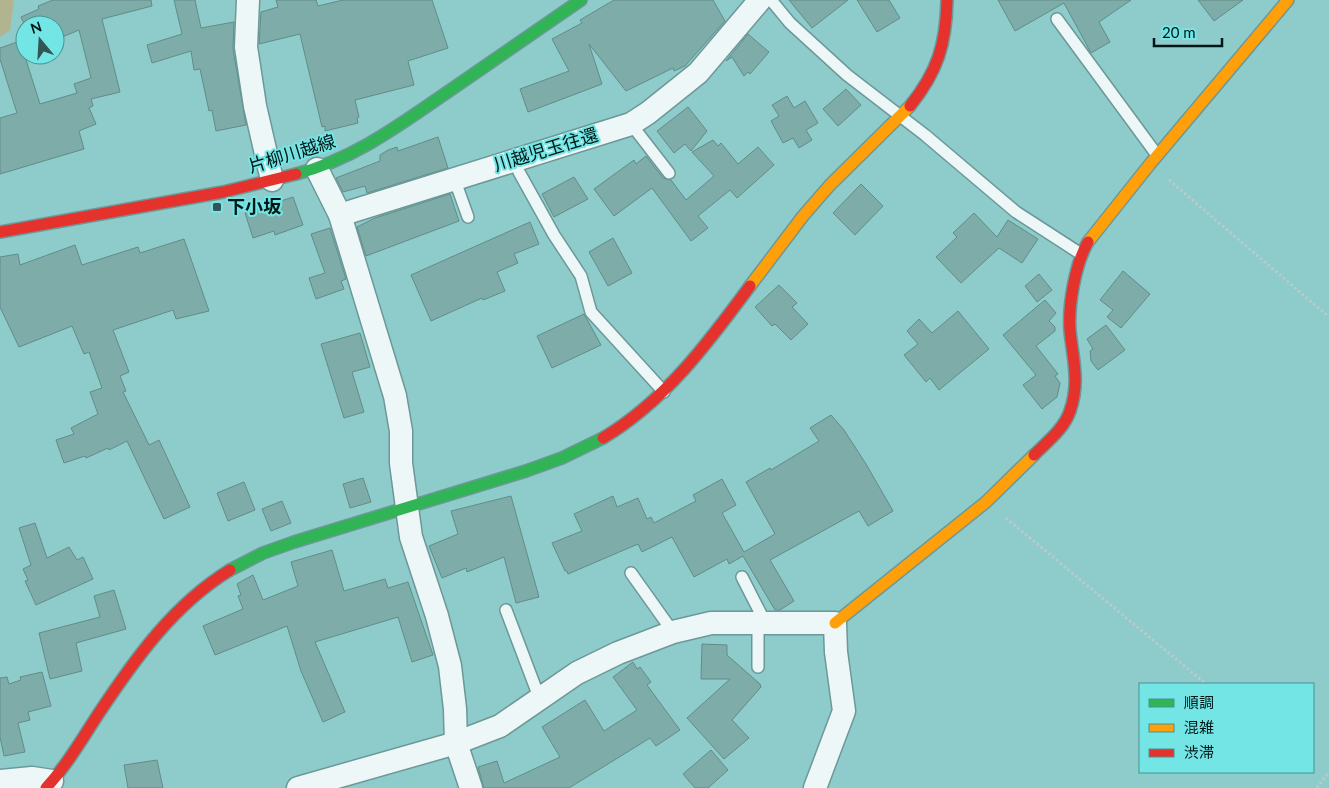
<svg xmlns="http://www.w3.org/2000/svg" width="1329" height="788" font-family="Lato,'Noto Sans JP',sans-serif">
	<rect width="100%" height="100%" fill="#8ecbcb"/>
	<!-- green -->
	<polygon fill="#b2b48f" points="0,0 14,0 10,30 0,37"/>
	<!-- building -->
	<g fill="#7eada9" stroke="#618c88">
		<polygon points="53,0 151,0 152,6 102,19 120,92 91,99 93,106 89,108 96,124 79,131 84,149 0,174 0,118 17,113 0,59 0,48 20,41 40,104 77,93 74,84 91,78 79,30 55,40 55,25 25,26 21,17 39,9 38,6"/>
		<polygon points="174,0 195,0 201,28 234,22 233,49 246,125 216,131 212,110 209,111 200,69 194,70 191,51 152,63 147,45 182,34"/>
		<polygon points="276,0 316,0 318,6 343,0 432,0 448,48 408,61 414,85 355,100 359,117 357,118 358,123 325,131 325,126 322,127 300,34 259,44 261,12 278,7"/>
		<polygon points="614,0 713,0 725,21 685,66 674,71 673,68 626,91 589,44 602,84 528,112 520,89 569,71 552,39 582,23 580,20"/>
		<polygon points="789,0 848,0 812,28"/>
		<polygon points="857,0 889,0 900,18 877,32"/>
		<polygon points="998,0 1131,0 1099,22 1110,42 1091,53 1064,3 1015,31"/>
		<polygon points="1198,0 1243,0 1214,21"/>
		<polygon points="748,34 769,52 750,74 748,72 744,76 732,57 726,61"/>
		<polygon points="846,89 861,105 838,126 823,109"/>
		<polygon points="787,96 794,108 805,101 818,123 806,130 812,140 799,148 793,138 783,143 771,121 779,116 772,105"/>
		<polygon points="688,107 707,131 691,151 685,144 674,153 657,131"/>
		<polygon points="438,137 448,168 367,193 365,186 343,192 336,178 380,161 380,155 388,150 397,147 398,151"/>
		<polygon points="713,140 718,146 721,143 738,164 758,147 774,165 737,198 730,190 698,216 708,228 691,241 652,188 614,216 594,189 634,160 636,164 646,156 663,178 671,180 686,200 714,176 692,152"/>
		<polygon points="574,177 588,199 554,217 542,194"/>
		<polygon points="861,184 883,206 855,235 833,213"/>
		<polygon points="450,194 459,221 366,256 357,227 375,218"/>
		<polygon points="293,197 303,225 275,235 274,231 253,238 245,213"/>
		<polygon points="974,213 997,237 1008,220 1038,239 1022,263 999,248 961,283 936,257 957,237 953,233"/>
		<polygon points="530,222 539,244 514,254 518,263 497,272 505,291 483,300 482,298 431,321 411,275"/>
		<polygon points="330,228 346,279 341,281 344,289 316,299 309,278 325,273 311,234"/>
		<polygon points="613,238 632,273 608,286 589,252"/>
		<polygon points="184,239 209,311 176,319 173,310 113,330 129,372 120,376 126,391 123,392 149,445 159,440 190,507 164,519 127,441 109,450 108,448 86,458 85,456 64,463 56,440 74,434 71,428 98,414 90,392 102,388 89,352 84,354 72,326 19,347 0,307 0,257 18,254 20,265 75,245 82,265 138,247 140,253"/>
		<polygon points="1123,271 1150,294 1121,328 1107,317 1113,310 1100,300"/>
		<polygon points="1039,274 1052,290 1037,302 1025,286"/>
		<polygon points="779,285 797,303 792,307 808,324 791,340 775,324 772,326 755,307"/>
		<polygon points="1045,300 1056,313 1049,321 1055,327 1055,331 1036,346 1058,374 1055,376 1060,383 1057,397 1042,409 1023,385 1036,375 1003,335"/>
		<polygon points="958,311 989,349 939,390 930,378 926,382 904,355 918,344 907,331 919,319 932,333"/>
		<polygon points="584,314 601,345 552,368 537,336"/>
		<polygon points="1106,325 1125,350 1098,370 1091,361 1090,351 1093,349 1087,339"/>
		<polygon points="360,333 370,367 352,372 364,412 344,418 321,344"/>
		<polygon points="831,415 844,430 866,464 893,511 868,526 859,511 770,560 794,601 780,610 775,610 743,556 729,564 727,559 694,577 672,537 642,552 638,544 568,574 567,571 565,571 552,543 582,531 574,514 613,496 617,507 638,498 647,519 651,517 654,523 696,501 693,495 722,479 736,505 722,513 744,552 775,534 746,482 770,468 771,470 819,441 810,428"/>
		<polygon points="363,478 371,502 350,508 343,484"/>
		<polygon points="244,482 255,510 228,521 217,493"/>
		<polygon points="511,496 539,597 516,603 504,557 467,572 466,568 442,578 429,546 458,534 451,511"/>
		<polygon points="282,501 291,523 271,531 262,509"/>
		<polygon points="35,523 47,558 69,547 77,560 83,557 93,579 36,605 25,581 28,580 23,569 31,565 19,528"/>
		<polygon points="332,550 344,591 385,579 388,588 408,582 433,655 412,662 398,617 315,642 345,712 323,722 301,671 287,626 215,655 203,626 243,609 238,596 241,595 237,584 242,581 253,575 263,600 298,586 291,562"/>
		<polygon points="114,590 126,629 76,643 82,671 50,679 39,633 100,617 94,596"/>
		<polygon points="702,644 727,645 727,655 760,684 761,687 732,720 749,738 724,759 687,718 730,679 701,679"/>
		<polygon points="633,662 637,669 640,667 651,682 647,685 680,730 656,746 650,738 569,788 484,788 478,767 497,761 504,783 560,757 542,727 585,700 604,731 637,710 613,677"/>
		<polygon points="42,672 51,706 28,712 30,720 18,723 25,752 4,756 0,737 0,678 7,677 9,684 21,680 20,677"/>
		<polygon points="711,750 728,770 708,788 695,788 683,774"/>
		<polygon points="157,760 163,788 128,788 124,765"/>
	</g>
	<g fill="none" stroke-linecap="round" stroke-linejoin="round">
		<defs>
			<g id="lane">
				<polyline points="771,0 790,23 847,75 925,135 1016,212 1081,254"/>
				<polyline points="1057,19 1157,155"/>
				<polyline points="631,124 669,173"/>
				<polyline points="515,159 519,172 554,235 581,276 591,312 664,392"/>
				<polyline points="454,178 468,217"/>
				<polyline points="631,573 673,632"/>
				<polyline points="742,577 766,624"/>
				<polyline points="506,610 539,697"/>
				<polyline points="758,667 758,624"/>
			</g>
			<g id="street">
				<polyline points="248,0 246,47 255,106 272,180"/>
				<polyline points="317,169 340,215 395,396 401,431 401,463 411,537 437,616 450,666 455,709 456,743 471,788"/>
				<polyline points="340,215 631,124 648,113 698,73 760,0"/>
				<polyline points="0,781 32,778 52,781"/>
				<polyline points="298,788 456,743 500,726 577,673 618,653 673,632 711,623 835,623 836,652 844,711 815,788"/>
			</g>
			<g id="fast">
				<path d="M296,174C353,160 401,124 449,91C493,61 537,30 581,0"/>
				<polyline points="230,570 263,553 294,542 526,471 562,458 603,438"/>
			</g>
			<g id="slow">
				<polyline points="1088,242 1150,164 1288,0"/>
				<polyline points="750,286 803,216 830,185 910,106"/>
				<polyline points="835,623 986,502 1034,455"/>
			</g>
			<g id="jam">
				<path d="M910,106C938,71 946,44 947,0"/>
				<polyline points="0,232 223,192 296,174"/>
				<path d="M603,438C665,401 708,343 750,286"/>
				<path d="M1034,455C1047,442 1064,429 1070,411C1080,382 1073,360 1070,331C1068,306 1075,264 1088,242"/>
				<path d="M46,788C67,765 82,739 99,713C135,659 173,605 230,570"/>
			</g>
		</defs>
		<!-- lane casing -->
		<use href="#lane" stroke="#6c9898" stroke-width="14"/>
		<!-- street casing -->
		<use href="#street" stroke="#6c9898" stroke-width="25"/>
		<!-- fast casing -->
		<use href="#fast" stroke="#6c9898" stroke-width="14"/>
		<!-- slow casing -->
		<use href="#slow" stroke="#6c9898" stroke-width="14"/>
		<!-- jam casing -->
		<use href="#jam" stroke="#6c9898" stroke-width="14"/>
		<!-- path -->
		<g stroke="#b8cbcb" stroke-width="3" stroke-dasharray="2.5 2.5" stroke-linecap="butt">
			<polyline points="1169,180 1329,317"/>
			<polyline points="1006,518 1206,684"/>
			<polyline points="1317,788 1329,772"/>
		</g>
		<!-- lane -->
		<use href="#lane" stroke="#eef7f7" stroke-width="11"/>
		<!-- street -->
		<use href="#street" stroke="#eef7f7" stroke-width="22"/>
		<!-- fast -->
		<use href="#fast" stroke="#30b455" stroke-width="11"/>
		<!-- slow -->
		<use href="#slow" stroke="#ff9f0a" stroke-width="11"/>
		<!-- jam -->
		<use href="#jam" stroke="#e5322d" stroke-width="11"/>
	</g>
	<!-- markers -->
	<rect fill="#325656" stroke="#74e5e5" stroke-width="2" x="212" y="202" width="10" height="10" rx="2.5"/>
	<g text-anchor="middle" stroke-width="4" stroke-linejoin="round" paint-order="stroke">
		<!-- street labels -->
		<g font-size="18" fill="#001717" stroke="#74e5e5">
			<text transform="translate(546 150) rotate(-17)" y="6">川越児玉往還</text>
			<text transform="translate(292 154) rotate(-17)" y="6">片柳川越線</text>
		</g>
		<!-- poi labels -->
		<g font-size="18" font-weight="bold" fill="#001717" stroke="#74e5e5" text-anchor="start">
			<text x="227" y="213">下小坂</text>
		</g>
	</g>
	<!-- legend -->
	<rect x="1139" y="683" width="175" height="90" fill="#74e5e5" stroke="#469393"/>
	<rect x="1149" y="699" width="25" height="8" fill="#30b455" stroke="#469393"/>
	<text x="1184" y="708" font-size="15" fill="#001717">順調</text>
	<rect x="1149" y="724" width="25" height="8" fill="#ff9f0a" stroke="#469393"/>
	<text x="1184" y="733" font-size="15" fill="#001717">混雑</text>
	<rect x="1149" y="749" width="25" height="8" fill="#e5322d" stroke="#469393"/>
	<text x="1184" y="758" font-size="15" fill="#001717">渋滞</text>
	<!-- north arrow -->
	<g transform="translate(40 40) rotate(342)"><circle r="24" fill="#74e5e5" stroke="#469393"/>
	<path d="M0-4L9 19L0 12L-9 19Z" fill="#325656"/>
	<text y="-8" font-size="14" font-weight="bold" text-anchor="middle" fill="#001717">N</text>
	</g>
	<!-- scale -->
	<path d="M1154 38v8h68v-8" fill="none" stroke="#001717" stroke-width="2.5"/>
	<text x="1162" y="38" font-size="15" fill="#001717" stroke="#74e5e5" stroke-width="4" paint-order="stroke">20 m</text>
</svg>
